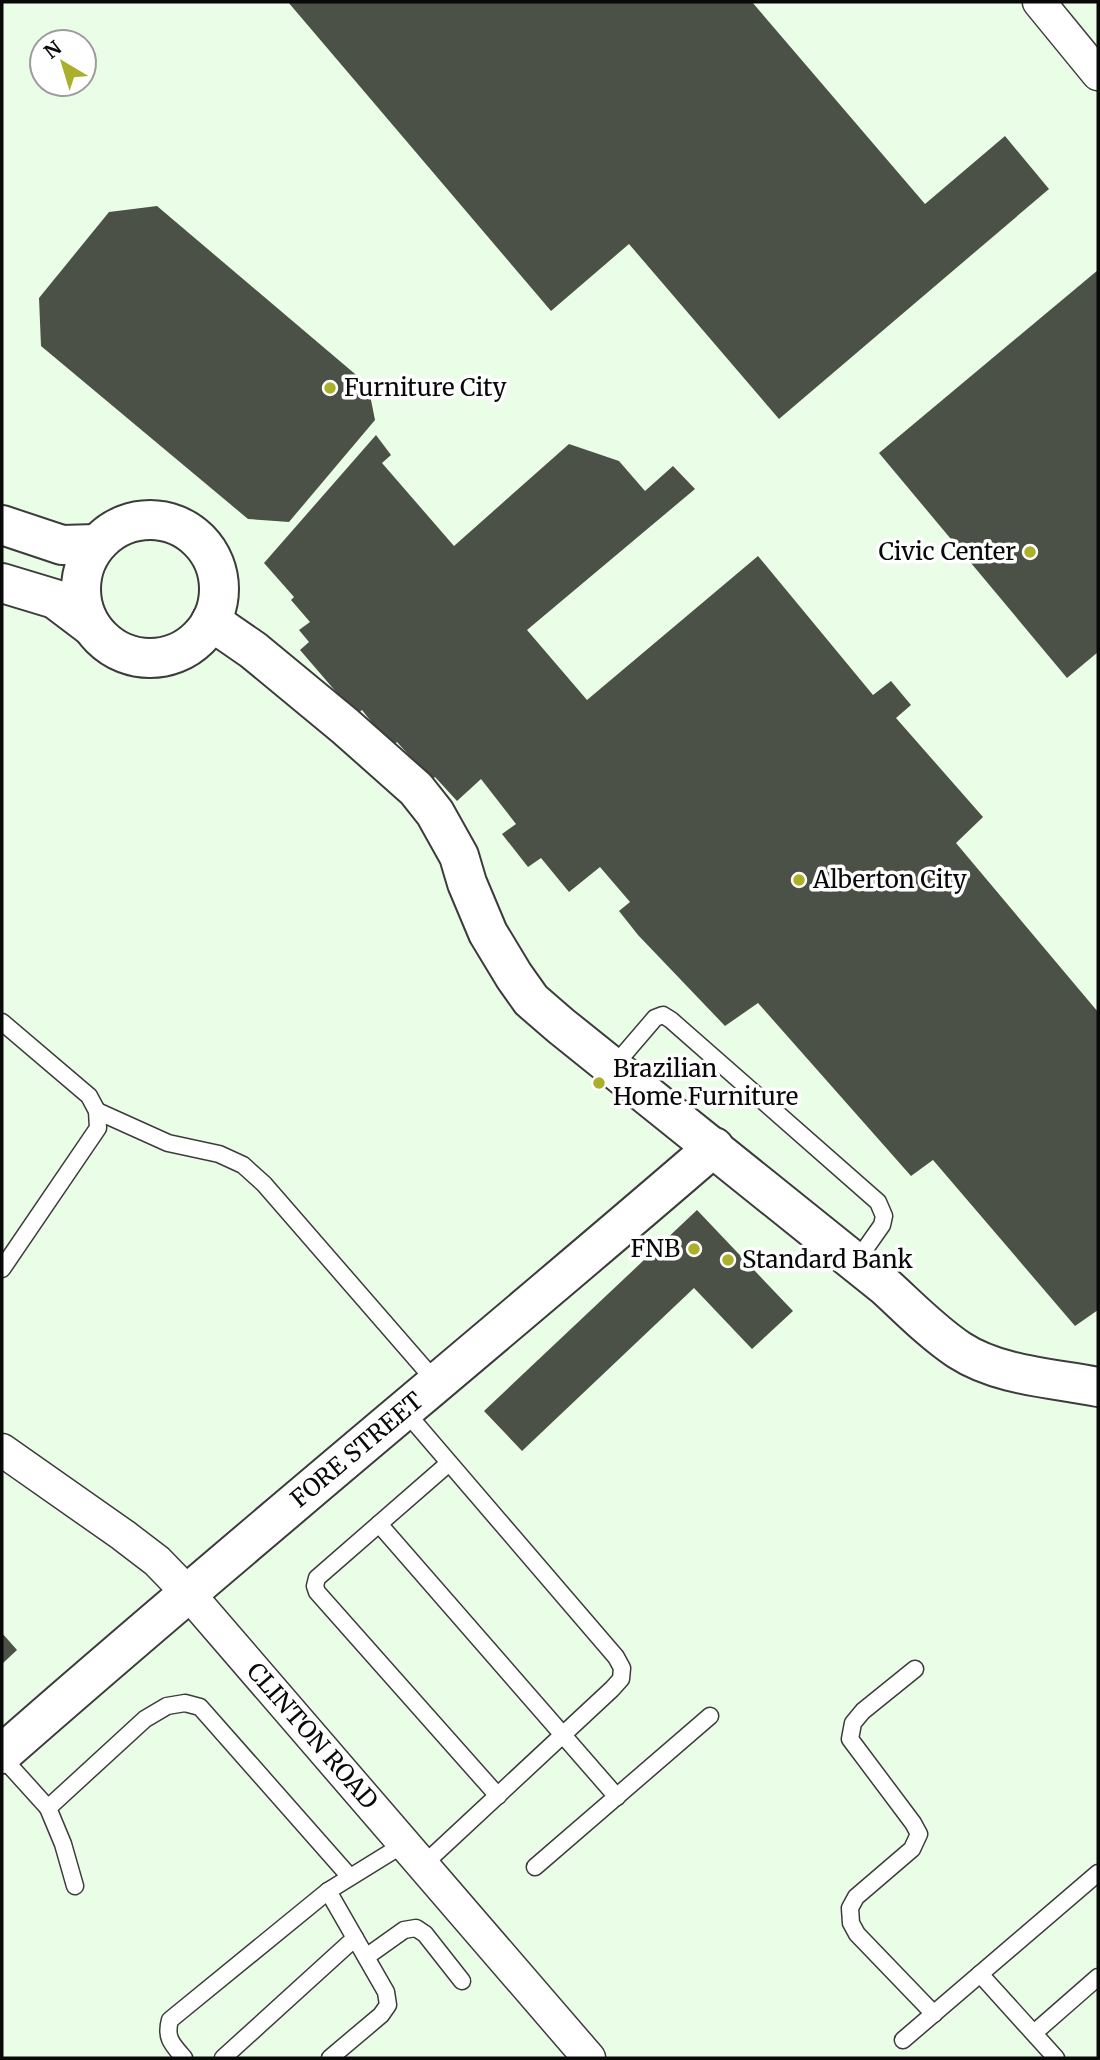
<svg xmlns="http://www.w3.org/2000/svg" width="1100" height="2060" font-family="Merriweather,serif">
	<rect width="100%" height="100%" fill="#eafee7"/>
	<!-- building -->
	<g fill="#4c5147">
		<polygon points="288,2 752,2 925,204 1005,136 1049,189 779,419 629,244 551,311"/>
		<polygon points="157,206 368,385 375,420 289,522 248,519 41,346 39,298 109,212"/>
		<polygon points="1098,270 1098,652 1067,678 879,453"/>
		<polygon points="376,435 391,455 382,463 454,546 569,444 619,461 645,491 673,466 695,489 527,630 587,700 758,556 873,695 891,681 911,705 896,718 983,817 956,843 1098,1012 1098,1310 1075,1326 933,1160 911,1176 758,1003 725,1026 638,935 619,911 630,902 600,867 569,892 541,858 528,867 502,834 516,824 481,779 457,801 435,777 431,780 397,742 391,747 362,710 356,715 300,650 309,642 299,630 310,622 291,600 294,597 264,563"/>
		<polygon points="697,1210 793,1311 752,1349 694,1288 522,1451 484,1411"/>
		<polygon points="2,1633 17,1650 2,1664"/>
	</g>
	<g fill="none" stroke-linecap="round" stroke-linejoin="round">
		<defs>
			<g id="service">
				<polyline points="2,1022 89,1096 97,1111 98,1128 2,1269"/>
				<polyline points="613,1067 655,1018 663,1015 671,1020 878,1202 884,1216 882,1225 856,1262"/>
				<polyline points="97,1111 168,1143 219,1154 243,1165 264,1184 437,1383"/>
				<polyline points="404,1410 616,1657 622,1668 621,1679 612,1689 423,1865"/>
				<polyline points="449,1463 317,1578 315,1586 317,1592 498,1796"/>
				<polyline points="379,1524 617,1797"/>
				<polyline points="915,1669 863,1711 853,1723 850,1739 913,1823 919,1834 912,1849 856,1897 850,1908 851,1923 857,1934 934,2014"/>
				<polyline points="2,1757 48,1808"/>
				<polyline points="535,1867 710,1716"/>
				<polyline points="75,1886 63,1844 48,1808 145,1719 167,1706 185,1703 200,1707 350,1877"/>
				<polyline points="328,1891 386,1992 388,2005 381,2015 330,2058"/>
				<polyline points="366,1957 404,1930 416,1928 425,1934 462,1981"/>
				<polyline points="980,1974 1056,2058"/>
				<polyline points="1034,2033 1098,1977"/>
				<polyline points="903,2040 1098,1873"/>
				<path d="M184,2058C172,2044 165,2038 170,2020L328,1891L404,1844"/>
				<polyline points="223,2058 355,1938"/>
			</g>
			<g id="minor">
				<polyline points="1039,2 1098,74"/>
				<polyline points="2,1450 123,1535 157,1561 188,1593 589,2058"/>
			</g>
			<g id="tertiary">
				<circle cx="150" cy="589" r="69"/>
				<polyline points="2,525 62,545 96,544"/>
				<polyline points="2,583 55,599 92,627"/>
				<path d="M211,621L253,650L345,726L416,789L435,813L459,856L467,883L488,933L514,976L531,1000L561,1026L886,1287C909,1308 932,1332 959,1350C999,1376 1053,1378 1098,1387"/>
				<path d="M2,1754C236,1548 478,1351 714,1147"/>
			</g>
		</defs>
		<!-- service casing -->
		<use href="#service" stroke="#3c3c3c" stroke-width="19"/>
		<!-- minor casing -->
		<use href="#minor" stroke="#3c3c3c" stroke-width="35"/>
		<!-- tertiary casing -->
		<use href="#tertiary" stroke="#3c3c3c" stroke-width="42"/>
		<!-- service -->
		<use href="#service" stroke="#fff" stroke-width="16"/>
		<!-- minor -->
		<use href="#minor" stroke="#fff" stroke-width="32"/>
		<!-- tertiary -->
		<use href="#tertiary" stroke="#fff" stroke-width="38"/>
	</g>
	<!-- markers -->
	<g fill="#abb02b" stroke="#fff" stroke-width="2.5">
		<circle cx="330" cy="388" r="7"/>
		<circle cx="1030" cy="552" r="7"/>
		<circle cx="799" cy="880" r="7"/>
		<circle cx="599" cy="1083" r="7"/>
		<circle cx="694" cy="1249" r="7"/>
		<circle cx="728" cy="1260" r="7"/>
	</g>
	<g text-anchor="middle" stroke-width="7" stroke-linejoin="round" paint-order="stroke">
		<!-- poi labels -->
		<g font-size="24" fill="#090909" stroke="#fff" text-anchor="start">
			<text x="344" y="396">Furniture City</text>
			<text x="1016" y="560" text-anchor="end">Civic Center</text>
			<text x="813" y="888">Alberton City</text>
			<text x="613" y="1077">Brazilian<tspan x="613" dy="28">Home Furniture</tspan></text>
			<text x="680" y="1257" text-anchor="end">FNB</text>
			<text x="742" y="1268">Standard Bank</text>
		</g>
		<!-- street labels -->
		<g font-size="24" fill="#090909" stroke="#fff">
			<text transform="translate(357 1450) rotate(-40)" y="8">FORE STREET</text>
			<text transform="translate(312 1736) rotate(49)" y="8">CLINTON ROAD</text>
		</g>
	</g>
	<!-- border -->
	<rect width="1100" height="2060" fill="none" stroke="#090909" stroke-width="7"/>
	<!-- north arrow -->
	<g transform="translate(63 63) rotate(322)"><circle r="33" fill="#ffffff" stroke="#9d9d9d" stroke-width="2"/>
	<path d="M0-5L12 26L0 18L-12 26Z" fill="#abb02b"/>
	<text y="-10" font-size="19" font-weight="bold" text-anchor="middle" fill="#090909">N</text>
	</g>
</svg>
